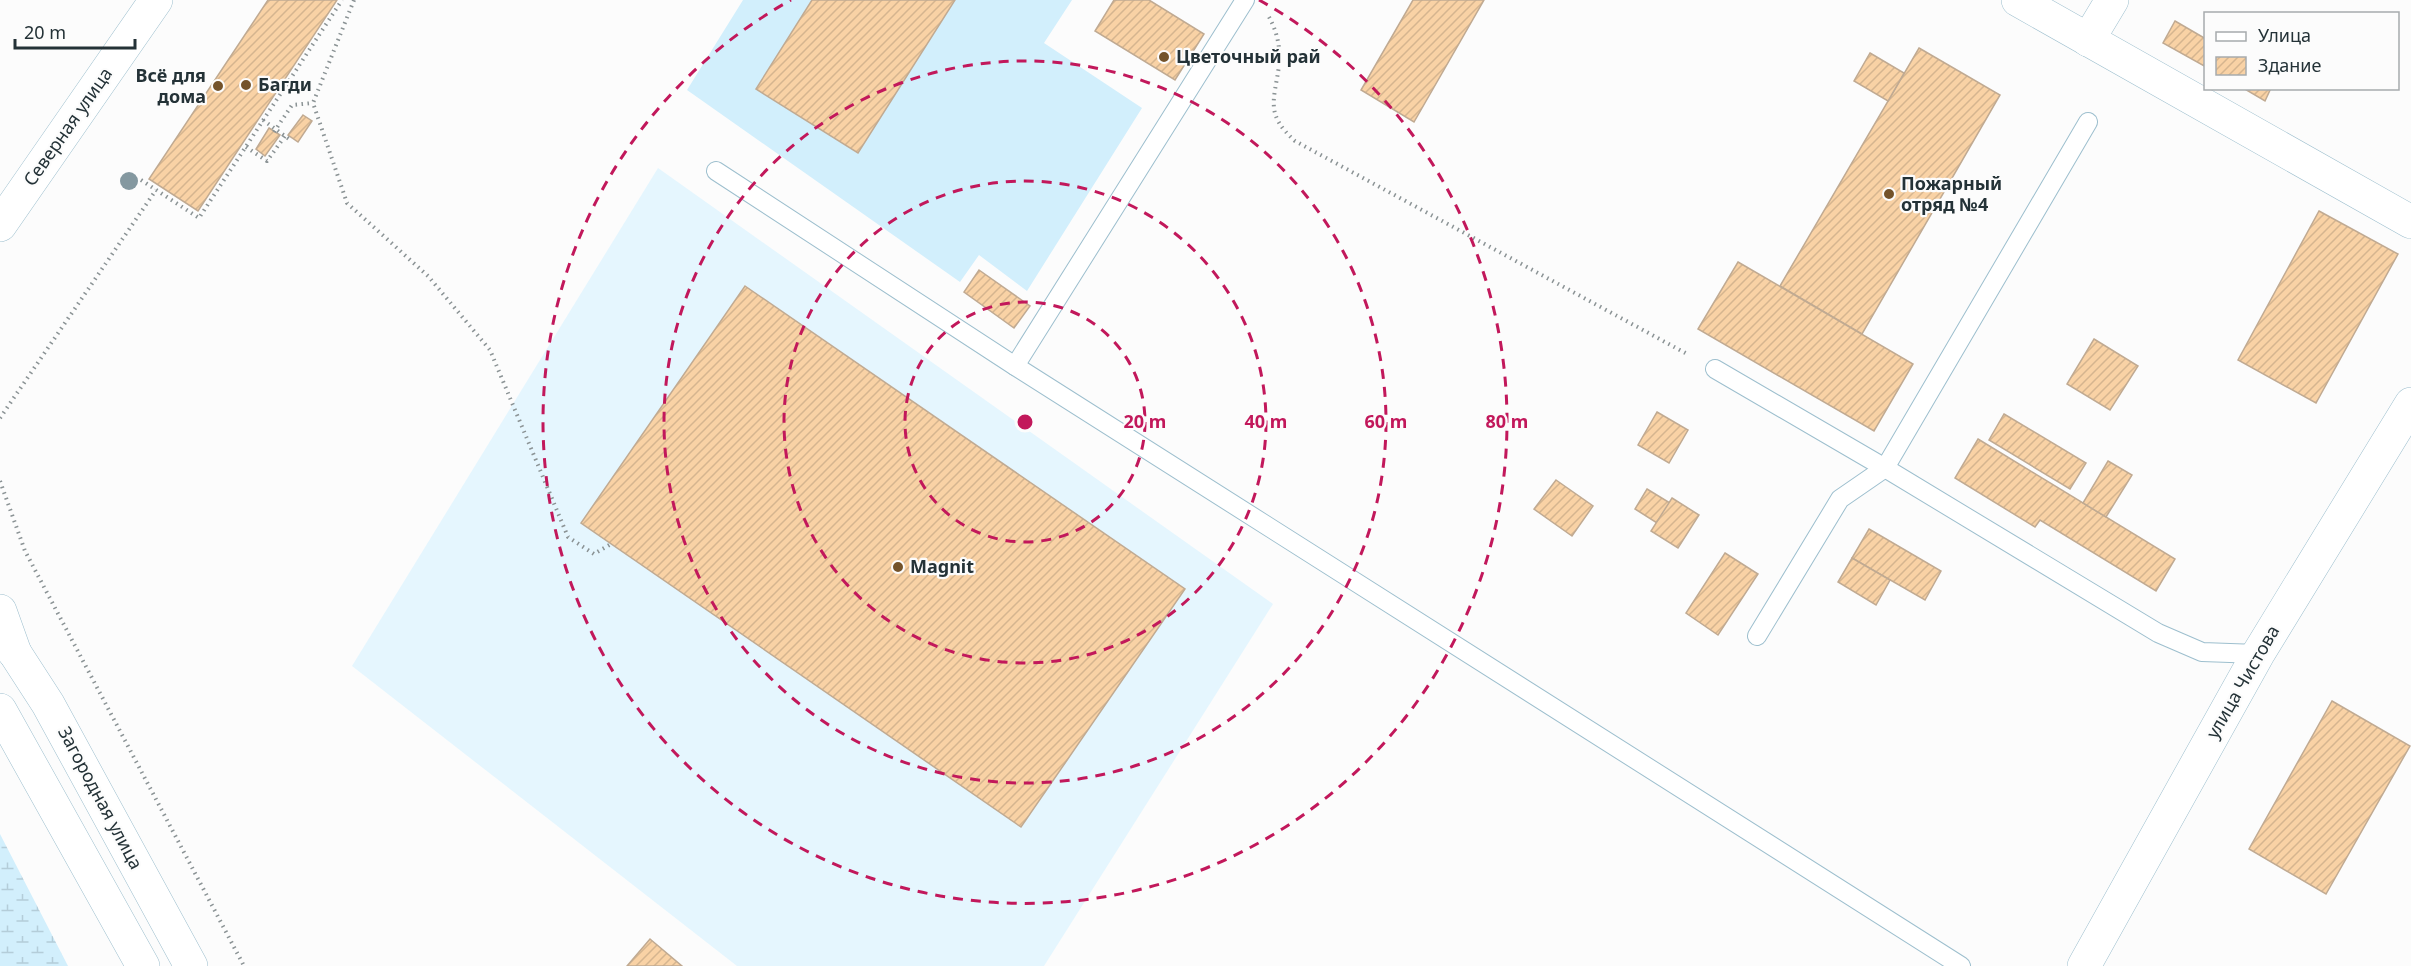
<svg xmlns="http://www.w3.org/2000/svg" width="2411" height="966" font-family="'Noto Sans',sans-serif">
	<defs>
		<pattern id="wetland-marsh" width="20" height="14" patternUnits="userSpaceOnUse" patternTransform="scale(1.5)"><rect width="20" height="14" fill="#d2effc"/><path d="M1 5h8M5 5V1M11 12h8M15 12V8" fill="none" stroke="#b4cdd9"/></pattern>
		<pattern id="building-hatch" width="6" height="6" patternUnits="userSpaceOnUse" patternTransform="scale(1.5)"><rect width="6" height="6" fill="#f9d2a5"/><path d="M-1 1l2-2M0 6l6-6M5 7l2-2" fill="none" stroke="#d5b58f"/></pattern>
	</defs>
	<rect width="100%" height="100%" fill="#fcfcfc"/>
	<!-- built -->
	<polygon fill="#e5f6fe" points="658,168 1273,604 1044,966 737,966 352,666"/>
	<!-- grass -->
	<polygon fill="#d2effc" points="743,0 1072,0 1044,43 1142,108 1027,291 979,255 960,282 687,90"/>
	<!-- wetland -->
	<polygon fill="url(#wetland-marsh)" points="0,834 68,966 0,966"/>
	<!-- building -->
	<g fill="url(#building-hatch)" stroke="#c0aa92" stroke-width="1.5">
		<polygon points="268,0 337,0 198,211 149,179"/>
		<polygon points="812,0 955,0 858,153 756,89"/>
		<polygon points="1114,0 1149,0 1204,34 1175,80 1095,31"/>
		<polygon points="1413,0 1484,0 1414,122 1361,90"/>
		<polygon points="2175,21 2206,39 2206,67 2163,43"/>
		<polygon points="1919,48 2000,95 1862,334 1780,286"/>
		<polygon points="1870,53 1904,73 1888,101 1854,81"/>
		<polygon points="2243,88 2271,88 2265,101"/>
		<polygon points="303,115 312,121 298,142 288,135"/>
		<polygon points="269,128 280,135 265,156 256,149"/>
		<polygon points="2319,211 2398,254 2316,403 2238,360"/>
		<polygon points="1738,262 1913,364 1874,431 1698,329"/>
		<polygon points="979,270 1030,306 1014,328 964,292"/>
		<polygon points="745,286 1185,589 1021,827 581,523"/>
		<polygon points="2094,339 2138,366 2110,410 2067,384"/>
		<polygon points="1657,412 1688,430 1669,463 1638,445"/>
		<polygon points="2004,414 2086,463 2070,489 1989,440"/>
		<polygon points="1978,439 2175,559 2156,591 2040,520 2035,527 1955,478"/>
		<polygon points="2108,461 2132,475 2106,517 2083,503"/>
		<polygon points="1556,480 1593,506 1572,536 1534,509"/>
		<polygon points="1647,489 1670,503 1657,523 1635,509"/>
		<polygon points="1672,498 1699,515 1678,548 1651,531"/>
		<polygon points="1869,529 1941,571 1925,600 1852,558"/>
		<polygon points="1725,553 1758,574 1718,635 1686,613"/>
		<polygon points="1852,558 1890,580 1876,605 1838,582"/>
		<polygon points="2332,701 2410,746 2326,894 2249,849"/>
		<polygon points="650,939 682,966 627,966"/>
	</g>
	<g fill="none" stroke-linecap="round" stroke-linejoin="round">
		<defs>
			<g id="service">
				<polyline points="716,171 1015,366 1961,966"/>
				<polyline points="1015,366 1245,0"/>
				<polyline points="1715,369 1885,468 2158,633 2202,652 2258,654"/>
				<polyline points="1757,636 1840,499 1885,468 2088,122"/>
			</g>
			<g id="minor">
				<polyline points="2018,0 2411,222"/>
				<polyline points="2088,40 2112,0"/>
				<polyline points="2084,966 2258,654 2411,404"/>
			</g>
			<g id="secondary">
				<polyline points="0,225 156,0"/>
				<polyline points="0,611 15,653"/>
			</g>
			<g id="trunk">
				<polyline points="0,636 15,653 48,704 191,966"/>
				<polyline points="0,710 143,966"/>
			</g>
		</defs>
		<!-- service casing -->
		<use href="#service" stroke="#9dbfce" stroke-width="20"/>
		<!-- minor casing -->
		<use href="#minor" stroke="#9dbfce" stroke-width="34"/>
		<!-- secondary casing -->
		<use href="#secondary" stroke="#9dbfce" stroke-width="34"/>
		<!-- trunk casing -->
		<use href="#trunk" stroke="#9dbfce" stroke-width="34"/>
		<!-- path -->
		<g stroke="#8b9395" stroke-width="4" stroke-dasharray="1.5 4.5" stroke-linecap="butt">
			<polyline points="354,0 313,103 347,203 428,276 490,350 568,537 594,554 611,544"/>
			<path d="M1269,17C1277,31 1281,49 1279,66C1274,101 1265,114 1295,141L1689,355"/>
			<polyline points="263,120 289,139 290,137"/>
			<polyline points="274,132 292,105 313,103"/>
			<polyline points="246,147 267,161 285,136"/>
			<polyline points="141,180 199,218 342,0"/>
			<polyline points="0,418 156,190"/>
			<polyline points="0,481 25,551 244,966"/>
		</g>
		<!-- service -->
		<use href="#service" stroke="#fff" stroke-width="18"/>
		<!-- minor -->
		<use href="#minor" stroke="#fff" stroke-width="33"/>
		<!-- secondary -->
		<use href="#secondary" stroke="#fff" stroke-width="33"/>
		<!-- trunk -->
		<use href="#trunk" stroke="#fff" stroke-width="33"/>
	</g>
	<!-- trees -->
	<circle fill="#8498a0" cx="129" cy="181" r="9"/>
	<!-- distance rings -->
	<g fill="none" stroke="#c2185b" stroke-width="3" stroke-dasharray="10 8">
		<circle cx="1025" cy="422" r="120"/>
		<circle cx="1025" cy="422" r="241"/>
		<circle cx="1025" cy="422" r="361"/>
		<path d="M1259 0A482 482 0 1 1 791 0"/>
	</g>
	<!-- markers -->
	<g fill="#74532a" stroke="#fcfcfc" stroke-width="2">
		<circle cx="1164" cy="57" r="6"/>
		<circle cx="246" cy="85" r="6"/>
		<circle cx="218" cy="86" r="6"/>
		<circle cx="1889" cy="194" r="6"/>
		<circle cx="898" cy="567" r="6"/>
	</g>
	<g text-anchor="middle" stroke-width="4.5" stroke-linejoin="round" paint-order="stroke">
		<!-- poi labels -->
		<g font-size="18" font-weight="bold" fill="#243237" stroke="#fcfcfc" text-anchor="start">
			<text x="1176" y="63">Цветочный рай</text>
			<text x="206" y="82" text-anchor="end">Всё для<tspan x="206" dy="21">дома</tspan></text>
			<text x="258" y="91">Багди</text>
			<text x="1901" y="190">Пожарный<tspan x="1901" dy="21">отряд №4</tspan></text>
			<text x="910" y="573">Magnit</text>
		</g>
		<!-- street labels -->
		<g font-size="18" fill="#243237" stroke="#fcfcfc">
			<text transform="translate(68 127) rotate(-55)" y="6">Северная улица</text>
			<text transform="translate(2243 682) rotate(-60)" y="6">улица Чистова</text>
			<text transform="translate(100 798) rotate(62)" y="6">Загородная улица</text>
		</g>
	</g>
	<circle cx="1025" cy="422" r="9" fill="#c2185b" stroke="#fcfcfc" stroke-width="3"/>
	<g font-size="18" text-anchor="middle" font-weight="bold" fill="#c2185b" stroke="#fcfcfc" stroke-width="4.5" stroke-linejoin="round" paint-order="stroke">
		<text x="1145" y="428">20 m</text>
		<text x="1266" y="428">40 m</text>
		<text x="1386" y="428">60 m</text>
		<text x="1507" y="428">80 m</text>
	</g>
	<!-- legend -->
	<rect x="2204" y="12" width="195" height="78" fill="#fcfcfc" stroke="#a6abad" stroke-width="1.5"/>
	<rect x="2216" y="32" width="30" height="9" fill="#ffffff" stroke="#a6abad" stroke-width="1.5"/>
	<text x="2258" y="42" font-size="18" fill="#243237">Улица</text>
	<rect x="2216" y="57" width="30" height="18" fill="url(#building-hatch)" stroke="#a6abad" stroke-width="1.5"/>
	<text x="2258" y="72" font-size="18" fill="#243237">Здание</text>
	<!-- scale -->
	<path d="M15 39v9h120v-9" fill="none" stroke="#243237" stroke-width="3"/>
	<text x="24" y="39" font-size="18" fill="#243237" stroke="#fcfcfc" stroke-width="4.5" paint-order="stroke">20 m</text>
</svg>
